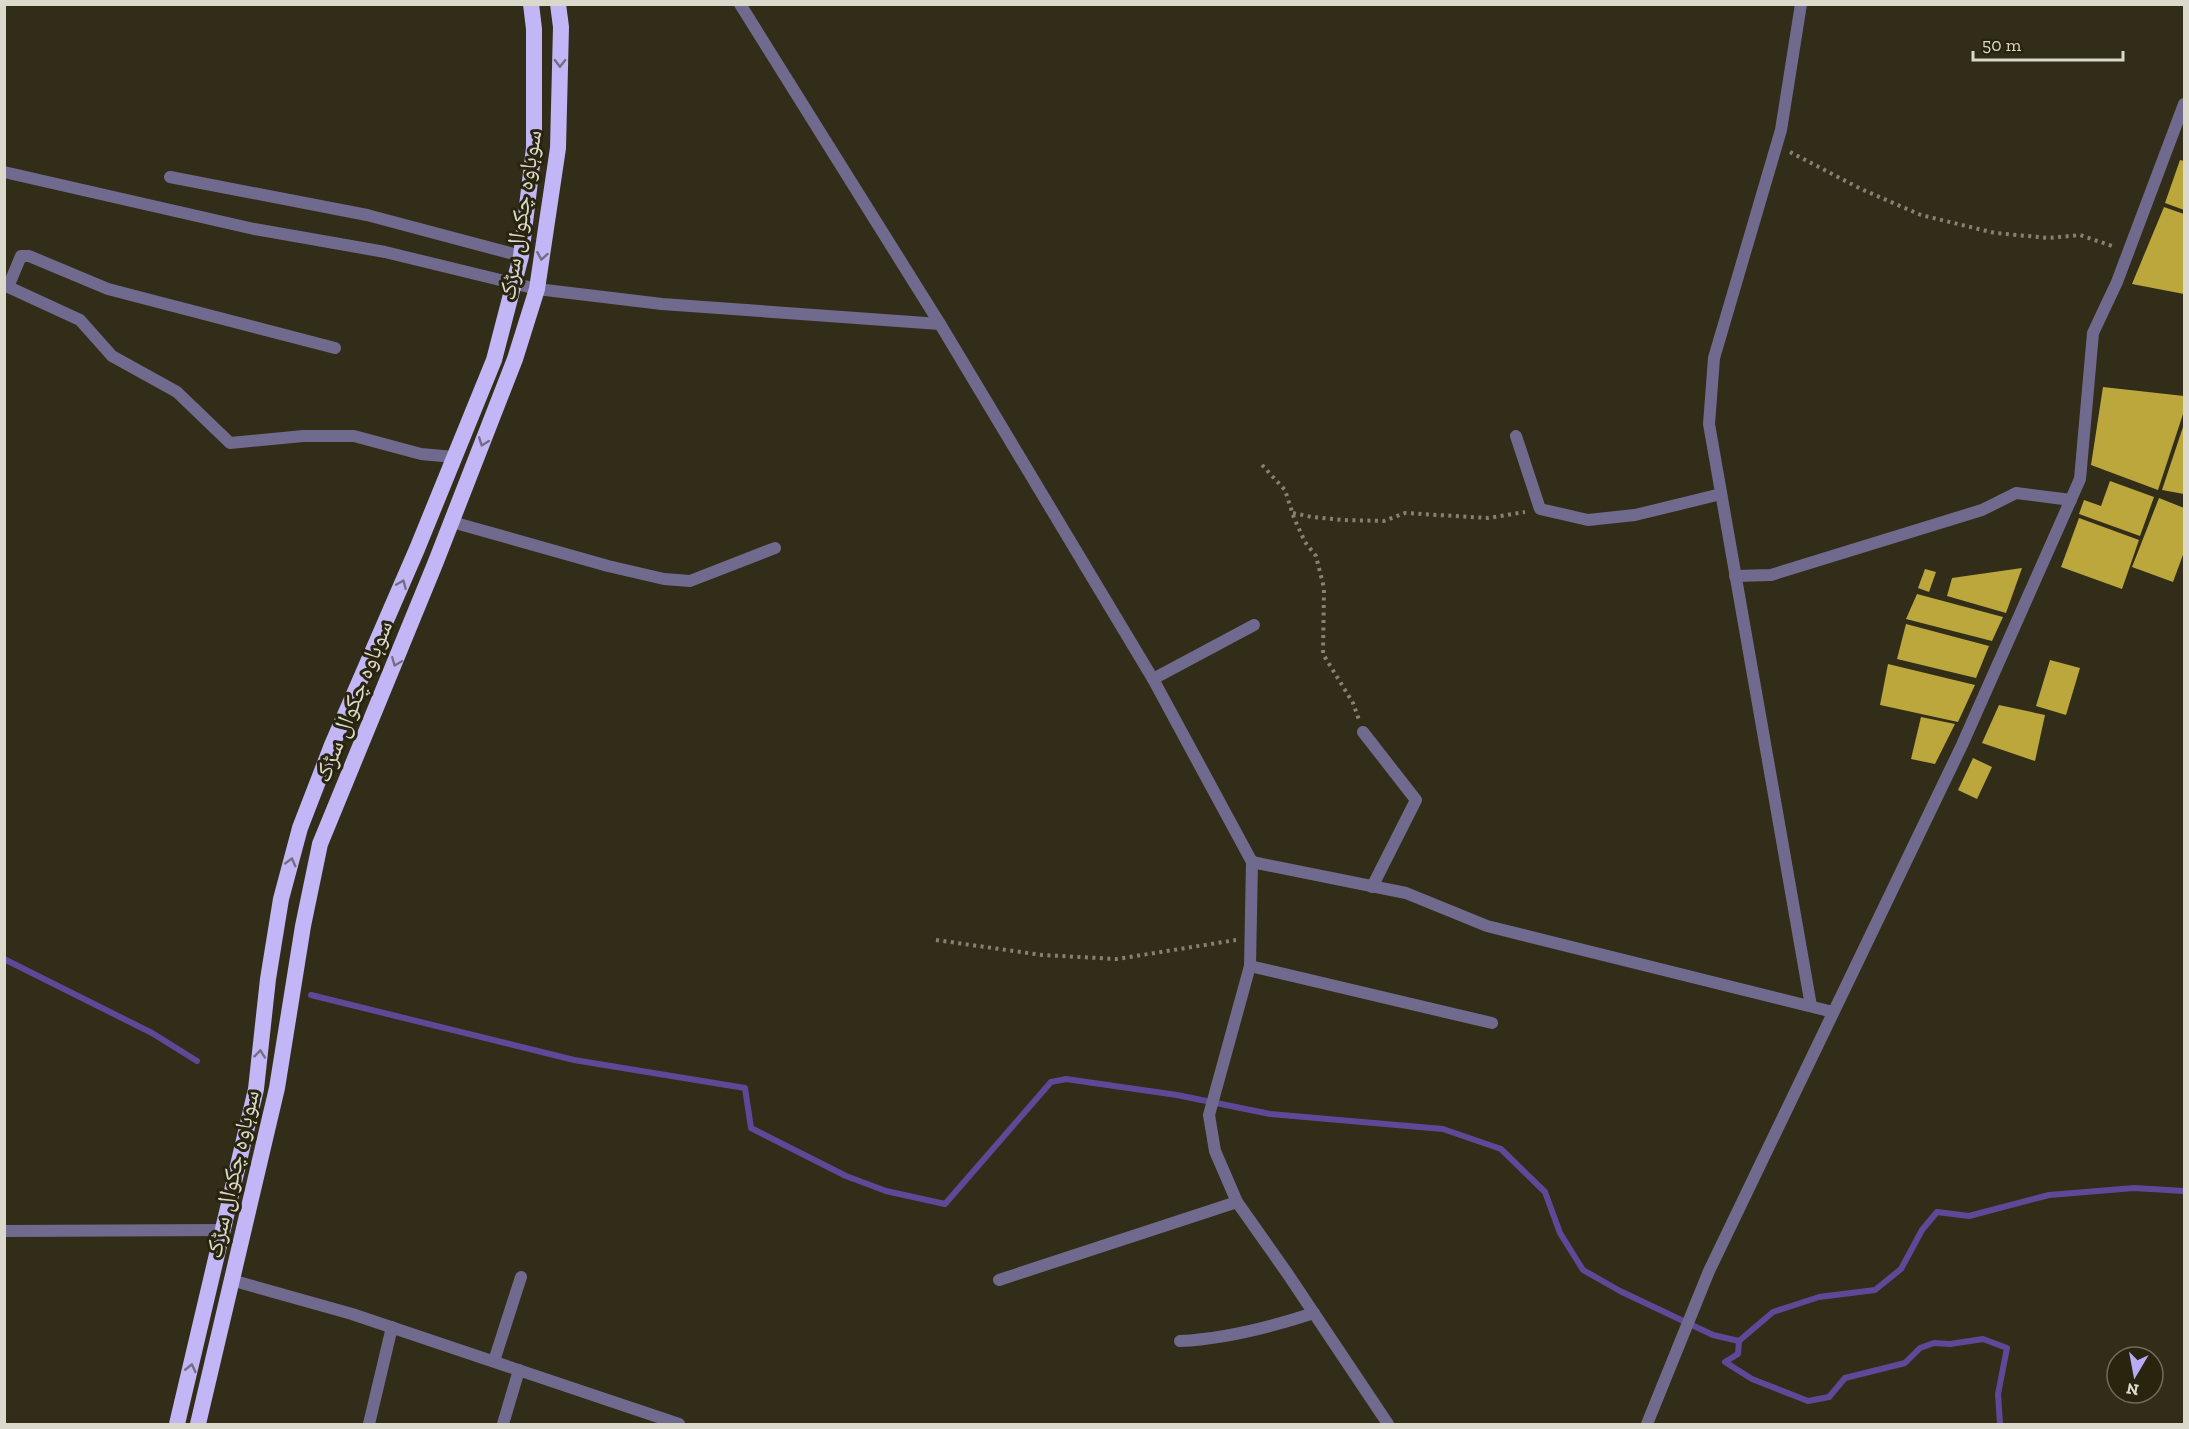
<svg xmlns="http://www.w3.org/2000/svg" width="2189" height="1429" font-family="'Zilla Slab','Noto Naskh Arabic',serif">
	<rect width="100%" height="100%" fill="#322d18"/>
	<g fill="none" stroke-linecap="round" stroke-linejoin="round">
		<!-- stream -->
		<g stroke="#5e4999" stroke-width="6">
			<polyline points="4,959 152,1033 197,1061"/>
			<polyline points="311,995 574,1060 745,1088 751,1128 846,1176 886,1191 945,1204 1051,1082 1066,1079 1177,1095 1270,1114 1443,1129 1501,1149 1545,1192 1560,1233 1583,1270 1620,1291 1713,1335 1739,1341 1738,1354 1725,1362 1752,1379 1808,1401 1829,1397 1845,1378 1905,1363 1920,1348 1934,1343 1950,1344 1983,1339 2007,1348 1998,1394 2000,1424"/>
			<polyline points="1739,1341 1773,1312 1819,1297 1875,1290 1901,1269 1922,1230 1937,1212 1969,1216 2049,1195 2134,1188 2184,1191"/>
		</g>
	</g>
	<!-- building -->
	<g fill="#bca73d">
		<polygon points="2180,160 2184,161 2184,210 2165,203"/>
		<polygon points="2164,207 2184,214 2184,294 2132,284"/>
		<polygon points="2103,387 2184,396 2184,411 2158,490 2091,465"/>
		<polygon points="2184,424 2184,494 2162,490"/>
		<polygon points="2110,481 2154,497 2140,536 2079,514 2084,500 2101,506"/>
		<polygon points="2159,498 2184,508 2184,552 2173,582 2132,567"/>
		<polygon points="2079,518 2139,540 2122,589 2061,567"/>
		<polygon points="2022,568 2006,613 1947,596 1952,578"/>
		<polygon points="1925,569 1936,572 1929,592 1918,588"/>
		<polygon points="1917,594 2003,617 1992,641 1906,619"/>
		<polygon points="1906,624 1989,646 1976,678 1897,659"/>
		<polygon points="2050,660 2080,668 2066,715 2036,706"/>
		<polygon points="1888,664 1975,685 1958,722 1880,705"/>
		<polygon points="1999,705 2045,715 2035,761 1982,743"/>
		<polygon points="1921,717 1955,724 1935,764 1911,759"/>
		<polygon points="1973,758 1992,767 1977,799 1958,790"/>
	</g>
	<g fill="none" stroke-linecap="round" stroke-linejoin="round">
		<!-- path -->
		<g stroke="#868271" stroke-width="4" stroke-dasharray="3 4.5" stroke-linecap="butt">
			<polyline points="1790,152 1861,189 1921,215 1995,233 2049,238 2080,235 2115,247"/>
			<polyline points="1262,465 1285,490 1294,518 1305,542 1316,556 1324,588 1323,654 1353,703 1359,720"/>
			<polyline points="1293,513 1312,517 1342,520 1384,521 1405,513 1488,518 1525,512"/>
			<polyline points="936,940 1042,955 1117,959 1236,940"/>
		</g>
		<!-- minor -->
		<g stroke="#716a8f" stroke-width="12">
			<polyline points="740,4 940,324 1153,679 1252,862 1250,966 1209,1115 1215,1151 1237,1202 1287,1273 1388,1424"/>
			<polyline points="1801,4 1781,130 1714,358 1709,424 1811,1006"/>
			<polyline points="4,172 254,229 385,252 537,289 662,304 940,324"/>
			<polyline points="170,177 367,215 521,256"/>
			<polyline points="4,285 80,320 112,356 177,392 230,443 303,436 354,436 421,454 454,457"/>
			<polyline points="8,287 21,256 29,256 108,289 335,348"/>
			<polyline points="1516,436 1540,509 1588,520 1635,515 1721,494"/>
			<polyline points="452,522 608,566 664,579 690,581 775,548"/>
			<polyline points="1735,576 1771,575 1982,510 2016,493 2071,500"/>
			<polyline points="1153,679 1254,625"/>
			<polyline points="1363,732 1416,800 1372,887"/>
			<polyline points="1252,862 1406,893 1487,926 1833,1012"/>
			<polyline points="1250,966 1492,1023"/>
			<polyline points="4,1231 224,1230"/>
			<polyline points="231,1280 352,1314 679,1424"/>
			<polyline points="999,1280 1237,1202"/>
			<path d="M1180,1341C1226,1339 1271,1327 1314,1313"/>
			<polyline points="494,1361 521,1277"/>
			<polyline points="369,1424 392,1327"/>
			<polyline points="503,1424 519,1370"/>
			<polyline points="1647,1424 1709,1271 1962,745 2080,479 2093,333 2117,282 2184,104"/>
		</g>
		<!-- trunk -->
		<g stroke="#c2b6f6" stroke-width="16">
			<polyline points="177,1424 256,1089 268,979 281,899 300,828 332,745 417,549 494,360 521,256 534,148 534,29 531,4"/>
			<polyline points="198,1424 277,1088 303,926 320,844 435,564 515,359 537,289 558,148 561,27 558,4"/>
		</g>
	</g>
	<!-- one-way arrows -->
	<defs><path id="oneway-chevron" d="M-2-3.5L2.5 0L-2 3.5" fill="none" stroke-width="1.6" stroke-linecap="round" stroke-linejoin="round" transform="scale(1.5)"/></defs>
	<g stroke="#756d82">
		<use href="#oneway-chevron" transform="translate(560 63) rotate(91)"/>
		<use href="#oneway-chevron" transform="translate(542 256) rotate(100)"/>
		<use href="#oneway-chevron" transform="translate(483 442) rotate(111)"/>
		<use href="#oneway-chevron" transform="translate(402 584) rotate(-67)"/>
		<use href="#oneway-chevron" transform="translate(396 662) rotate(112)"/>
		<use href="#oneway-chevron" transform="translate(291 862) rotate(-75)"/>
		<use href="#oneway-chevron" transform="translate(260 1054) rotate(-84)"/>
		<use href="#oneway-chevron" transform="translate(191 1368) rotate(-77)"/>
	</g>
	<g text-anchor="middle" stroke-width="6" stroke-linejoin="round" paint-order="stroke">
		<!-- street labels -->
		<g font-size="24" fill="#dbd9cc" stroke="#28240e">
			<text transform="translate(520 215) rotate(-81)" y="8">سوہاوہ چکوال سڑک</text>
			<text transform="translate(353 701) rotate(-68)" y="8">سوہاوہ چکوال سڑک</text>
			<text transform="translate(232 1174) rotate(-77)" y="8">سوہاوہ چکوال سڑک</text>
		</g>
	</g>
	<!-- border -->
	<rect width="2189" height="1429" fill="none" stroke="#dbd9cc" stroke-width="12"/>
	<!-- north arrow -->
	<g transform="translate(2135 1375) rotate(190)"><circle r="28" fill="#28240e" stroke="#706c5a" stroke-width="1.5"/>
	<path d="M0-4.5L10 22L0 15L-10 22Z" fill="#baaaf6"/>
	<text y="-9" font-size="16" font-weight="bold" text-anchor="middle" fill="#dbd9cc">N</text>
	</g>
	<!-- scale -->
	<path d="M1973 51v9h150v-9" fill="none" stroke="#dbd9cc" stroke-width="3"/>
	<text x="1982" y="51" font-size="18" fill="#dbd9cc" stroke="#28240e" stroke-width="4.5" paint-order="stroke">50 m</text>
</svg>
